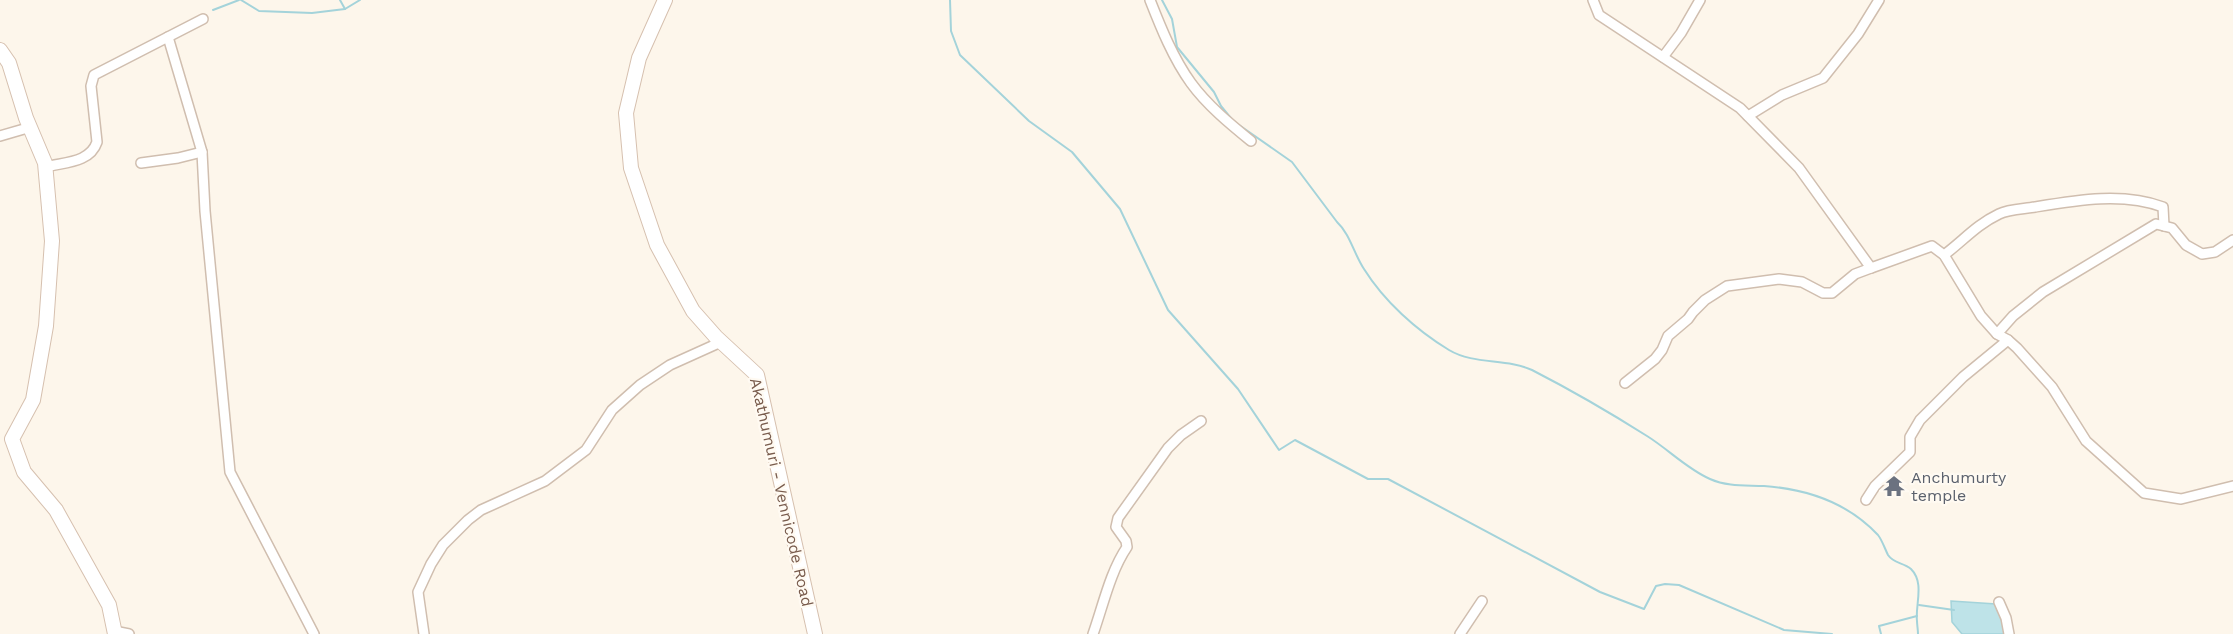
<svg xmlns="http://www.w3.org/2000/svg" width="2233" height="634" font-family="'Work Sans',sans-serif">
	<rect width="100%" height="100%" fill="#fdf6eb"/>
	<!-- water -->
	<polygon fill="#bee3e8" stroke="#a4d3da" stroke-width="1.5" points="1951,601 1996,604 2006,634 1962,634 1952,622"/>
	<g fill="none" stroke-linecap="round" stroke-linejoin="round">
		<!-- stream -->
		<g stroke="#a4d3da" stroke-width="2">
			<polyline points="241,0 259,11 312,13 345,9"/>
			<polyline points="340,0 345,9 360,0"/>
			<polyline points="950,0 951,31 960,55 1029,121 1072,152 1120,209 1168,310 1238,389 1279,450 1295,440 1368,479 1388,479 1600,592 1644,609 1656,586 1665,584 1679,585 1784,630 1832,634"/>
			<polyline points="1162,0 1172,19 1177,47 1214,92 1221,106 1234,122"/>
			<polyline points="213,10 239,0"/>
			<path d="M1239,125L1292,162L1337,222C1350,234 1354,254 1364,269C1384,301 1416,330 1449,350C1474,365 1506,358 1532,370C1571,390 1609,412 1647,436C1668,449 1687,469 1710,479C1728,487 1746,485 1764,486C1807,489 1848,503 1878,535C1882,540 1885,549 1888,555C1894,564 1903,562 1911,569C1925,583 1915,605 1917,621C1917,625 1918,629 1918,634"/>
			<polyline points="1919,605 1954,610"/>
			<polyline points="1881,634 1879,626 1917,616"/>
		</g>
		<defs>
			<g id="street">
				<path d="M1150,0C1161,28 1173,58 1191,83C1207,105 1230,124 1251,141"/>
				<polyline points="1593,0 1599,15 1740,108 1799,168 1871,268 1932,246 1944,255 1981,316 1997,334 2008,340 2017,348 2052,387 2086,441 2144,493 2181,499 2233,486"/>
				<polyline points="168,37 202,152 205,211 230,472 314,634"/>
				<polyline points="1663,57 1681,33 1700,0"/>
				<polyline points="1748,116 1782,95 1823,78 1858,34 1879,0"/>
				<polyline points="0,136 24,129 29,125"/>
				<polyline points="141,163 178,158 202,152"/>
				<path d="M46,167C64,162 90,163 97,142L91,86L94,75L203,19"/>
				<path d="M1944,255C1963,241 1976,225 1999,214C2009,209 2024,209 2035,207C2077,200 2123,192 2163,207L2164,226"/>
				<polyline points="1997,334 2013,316 2043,292 2156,224 2172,228 2186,245 2202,254 2215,252 2233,240"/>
				<polyline points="1625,383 1655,359 1662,350 1668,336 1688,319 1693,312 1705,300 1727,286 1779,279 1802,282 1823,293 1832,293 1855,274 1871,268"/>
				<polyline points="1866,500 1875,486 1910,452 1910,437 1920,420 1963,377 2008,340"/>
				<polyline points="1999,602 2006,618 2009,634"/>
				<polyline points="114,631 129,634"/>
				<polyline points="424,634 418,592 431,564 443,545 468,520 481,510 545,481 586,450 612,410 640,385 670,365 721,342"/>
				<path d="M1093,634C1103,606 1110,572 1127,547L1126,541L1116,527L1118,518L1168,448L1181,435L1201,421"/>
				<polyline points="1460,634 1482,601"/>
			</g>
			<g id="secondary">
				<polyline points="665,0 639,58 626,113 631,168 657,245 693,311 716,337 757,375 815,634"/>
				<polyline points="0,50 9,63 26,118 45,163 52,241 46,326 33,400 12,439 24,472 56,510 109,605 115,634"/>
			</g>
		</defs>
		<!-- street casing -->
		<use href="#street" stroke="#d0beaf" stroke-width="12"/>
		<!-- secondary casing -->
		<use href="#secondary" stroke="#d6c0af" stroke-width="16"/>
		<!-- street -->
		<use href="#street" stroke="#fff" stroke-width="9"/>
		<!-- secondary -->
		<use href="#secondary" stroke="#fff" stroke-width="14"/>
	</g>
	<!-- icons -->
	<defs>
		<symbol id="temple-bare" viewBox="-9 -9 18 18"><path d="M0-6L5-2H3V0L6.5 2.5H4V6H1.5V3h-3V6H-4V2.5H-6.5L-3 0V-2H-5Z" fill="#6b7280" stroke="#fffaf2" stroke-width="2.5" paint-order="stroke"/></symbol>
	</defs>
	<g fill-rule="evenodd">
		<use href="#temple-bare" x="1879" y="471" width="30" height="30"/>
	</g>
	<g text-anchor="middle" stroke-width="4.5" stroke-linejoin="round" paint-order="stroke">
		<!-- worship labels -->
		<g font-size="16" fill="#5b616d" stroke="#fffaf2" text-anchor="start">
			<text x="1911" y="483">Anchumurty<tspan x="1911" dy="18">temple</tspan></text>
		</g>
		<!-- street labels -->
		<g font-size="16" fill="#795c4d" stroke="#fffaf2">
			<text transform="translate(782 492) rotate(77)" y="6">Akathumuri - Vennicode Road</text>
		</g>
	</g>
</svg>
